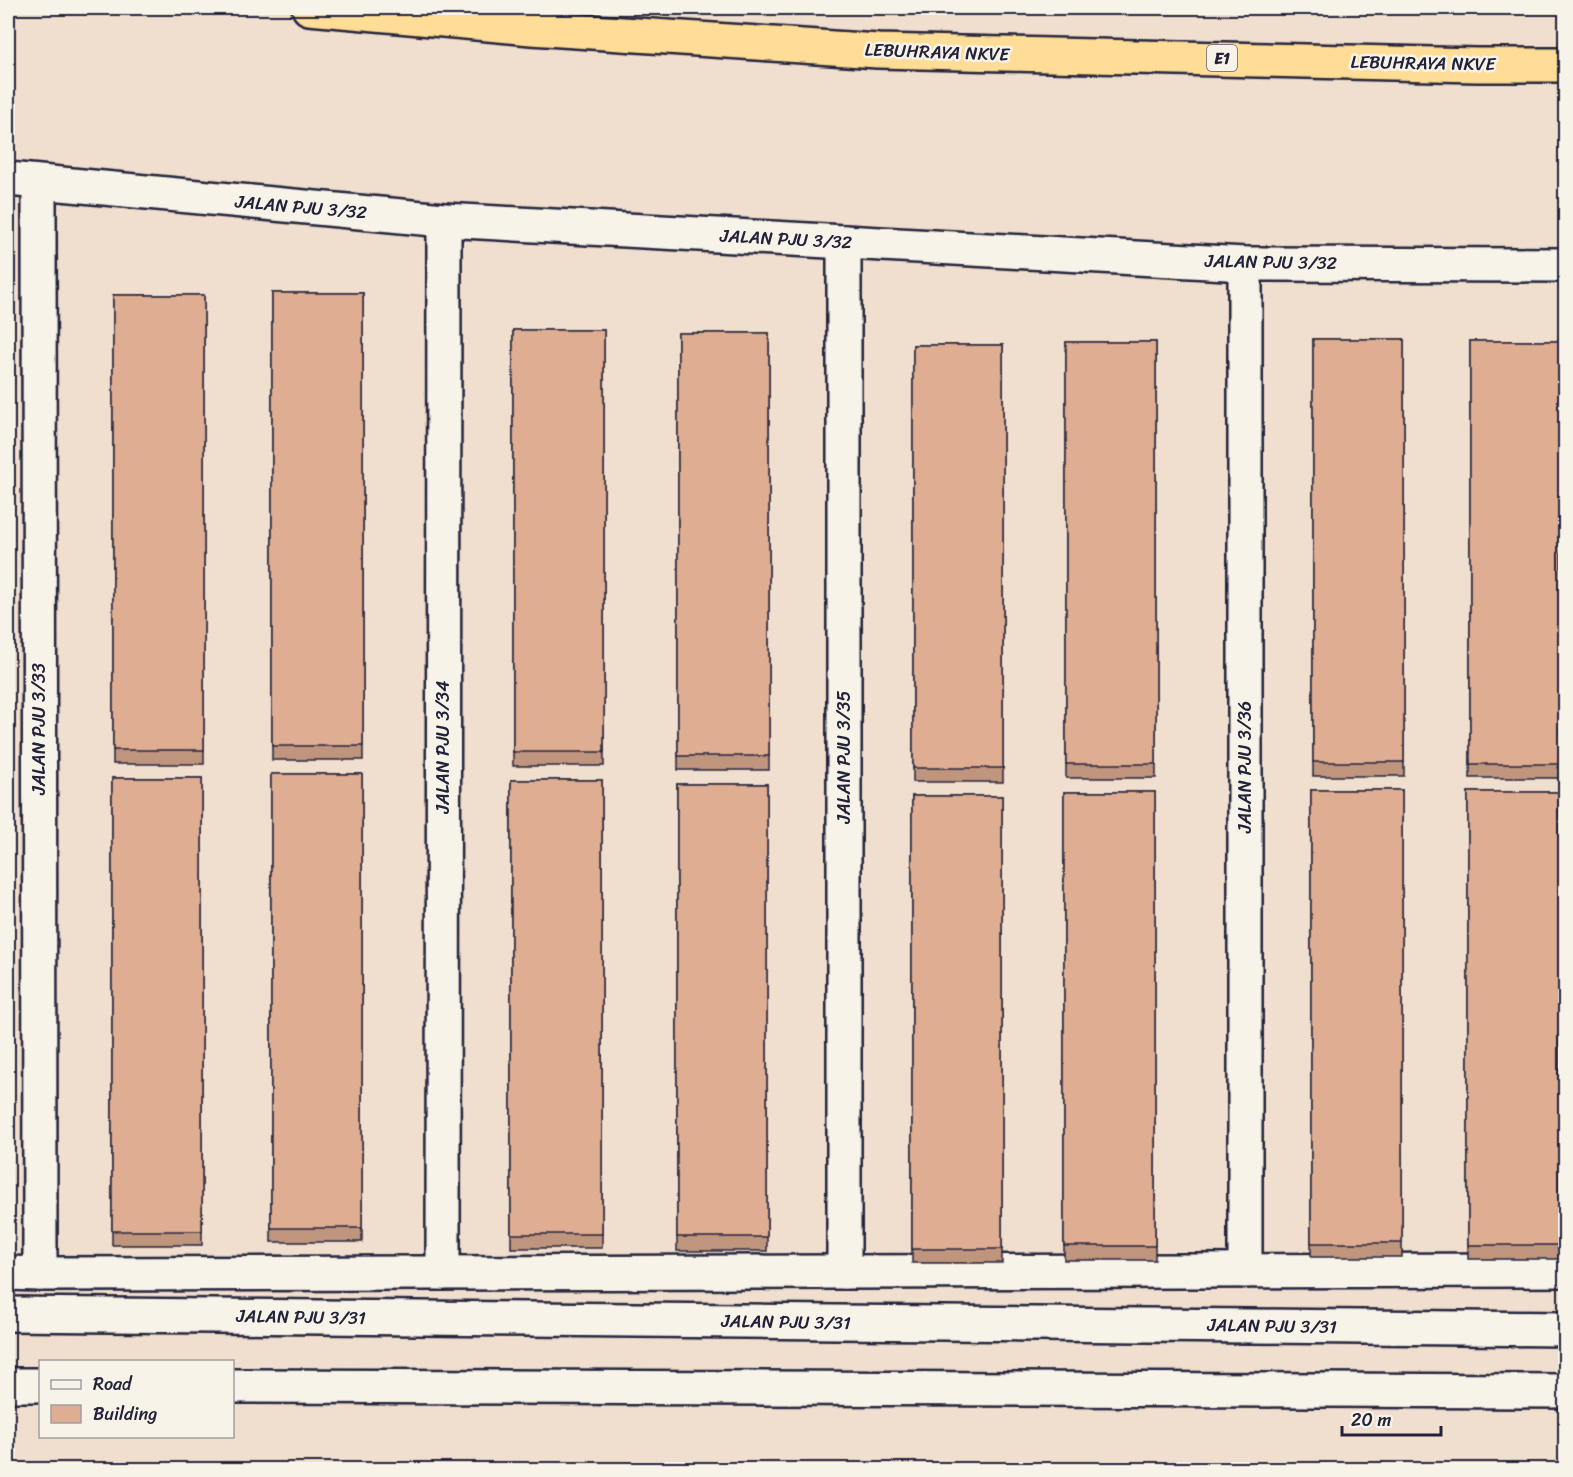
<svg xmlns="http://www.w3.org/2000/svg" width="1573" height="1477" font-family="Sriracha,sans-serif">
	<rect width="100%" height="100%" fill="#f0dece"/>
	<filter id="ink" filterUnits="userSpaceOnUse"><feTurbulence type="fractalNoise" baseFrequency=".0167" numOctaves="2"/><feDisplacementMap in="SourceGraphic" scale="12" xChannelSelector="R" yChannelSelector="G"/><feConvolveMatrix kernelMatrix="1 2 1 2 8 2 1 2 1" color-interpolation-filters="sRGB"/></filter>
	<g filter="url(#ink)">
		<g fill="none" stroke-linecap="round" stroke-linejoin="round">
			<defs>
				<g id="minor">
					<polyline points="8,179 444,220 1245,264 1566,265"/>
					<polyline points="39,183 40,1274"/>
					<polyline points="1245,264 1245,1271"/>
					<polyline points="844,1272 844,242"/>
					<polyline points="8,1273 40,1274 1566,1270"/>
					<polyline points="443,1273 444,220"/>
					<polyline points="8,1314 1566,1329"/>
					<polyline points="8,1385 40,1385"/>
					<polyline points="232,1386 1566,1391"/>
				</g>
				<polyline id="highway" points="309,8 531,28 878,51 1477,65 1566,65"/>
			</defs>
			<!-- minor casing -->
			<use href="#minor" stroke="#22223b" stroke-width="38"/>
			<!-- highway casing -->
			<use href="#highway" stroke="#22223b" stroke-width="38"/>
			<!-- minor -->
			<use href="#minor" stroke="#f7f3e8" stroke-width="33"/>
			<!-- highway -->
			<use href="#highway" stroke="#ffdd96" stroke-width="33"/>
		</g>
		<!-- wall -->
		<g fill="#c0957e" stroke="#22223b" stroke-width="1.5">
			<rect x="272" y="293" width="91" height="467"/>
			<rect x="113" y="295" width="91" height="469"/>
			<rect x="513" y="330" width="91" height="436"/>
			<rect x="678" y="333" width="91" height="437"/>
			<rect x="1313" y="339" width="91" height="437"/>
			<rect x="1470" y="341" width="91" height="437"/>
			<rect x="1066" y="342" width="90" height="436"/>
			<rect x="913" y="345" width="90" height="437"/>
			<rect x="271" y="774" width="91" height="468"/>
			<rect x="112" y="778" width="90" height="467"/>
			<rect x="511" y="780" width="91" height="468"/>
			<rect x="677" y="784" width="90" height="467"/>
			<rect x="1311" y="790" width="91" height="467"/>
			<rect x="1064" y="792" width="91" height="468"/>
			<rect x="1468" y="792" width="91" height="467"/>
			<rect x="912" y="796" width="90" height="467"/>
		</g>
		<!-- building -->
		<g fill="#dfad92" stroke="#22223b" stroke-width="1.5">
			<rect x="272" y="293" width="91" height="453"/>
			<rect x="113" y="295" width="91" height="455"/>
			<rect x="513" y="330" width="91" height="422"/>
			<rect x="678" y="333" width="91" height="423"/>
			<rect x="1313" y="339" width="91" height="423"/>
			<rect x="1470" y="341" width="91" height="423"/>
			<rect x="1066" y="342" width="90" height="422"/>
			<rect x="913" y="345" width="90" height="423"/>
			<rect x="271" y="774" width="91" height="454"/>
			<rect x="112" y="778" width="90" height="453"/>
			<rect x="511" y="780" width="91" height="454"/>
			<rect x="677" y="784" width="90" height="453"/>
			<rect x="1311" y="790" width="91" height="453"/>
			<rect x="1064" y="792" width="91" height="454"/>
			<rect x="1468" y="792" width="91" height="453"/>
			<rect x="912" y="796" width="90" height="453"/>
		</g>
	</g>
	<g text-anchor="middle" stroke-width="5" stroke-linejoin="round" paint-order="stroke">
		<!-- shield labels -->
		<rect fill="#f7f3e8" stroke="#62616f" stroke-width="1.5" x="1207" y="45" width="30" height="26" rx="4.5"/>
		<g font-size="16" font-weight="bold" fill="#22223b">
			<text x="1222" y="64">E1</text>
		</g>
		<!-- street labels -->
		<g font-size="18" fill="#22223b" stroke="#f7f3e8">
			<text transform="translate(937 52) rotate(2)" y="6">LEBUHRAYA NKVE</text>
			<text transform="translate(1423 63) rotate(1)" y="6">LEBUHRAYA NKVE</text>
			<text transform="translate(301 207) rotate(5)" y="6">JALAN PJU 3/32</text>
			<text transform="translate(786 239) rotate(3)" y="6">JALAN PJU 3/32</text>
			<text transform="translate(1271 262) rotate(1)" y="6">JALAN PJU 3/32</text>
			<text transform="translate(39 729) rotate(-90)" y="6">JALAN PJU 3/33</text>
			<text transform="translate(443 747) rotate(-90)" y="6">JALAN PJU 3/34</text>
			<text transform="translate(844 757) rotate(-90)" y="6">JALAN PJU 3/35</text>
			<text transform="translate(1245 767) rotate(-90)" y="6">JALAN PJU 3/36</text>
			<text transform="translate(301 1317) rotate(1)" y="6">JALAN PJU 3/31</text>
			<text transform="translate(786 1322) rotate(1)" y="6">JALAN PJU 3/31</text>
			<text transform="translate(1272 1326) rotate(1)" y="6">JALAN PJU 3/31</text>
		</g>
	</g>
	<!-- margin -->
	<rect width="1573" height="1477" fill="none" stroke="#f7f3e8" stroke-width="30"/>
	<rect x="15" y="15" width="1543" height="1447" fill="none" stroke="#22223b" stroke-width="2" filter="url(#ink)"/>
	<!-- legend -->
	<rect x="39" y="1360" width="195" height="78" fill="#f7f3e8" stroke="#a29fa3" stroke-width="1.5"/>
	<rect x="51" y="1380" width="30" height="9" fill="#f7f3e8" stroke="#a29fa3" stroke-width="1.5"/>
	<text x="93" y="1390" font-size="18" fill="#22223b">Road</text>
	<rect x="51" y="1405" width="30" height="18" fill="#dfad92" stroke="#a29fa3" stroke-width="1.5"/>
	<text x="93" y="1420" font-size="18" fill="#22223b">Building</text>
	<!-- scale -->
	<path d="M1342 1426v9h99v-9" fill="none" stroke="#22223b" stroke-width="3"/>
	<text x="1351" y="1426" font-size="18" fill="#22223b" stroke="#f7f3e8" stroke-width="4.5" paint-order="stroke">20 m</text>
</svg>
